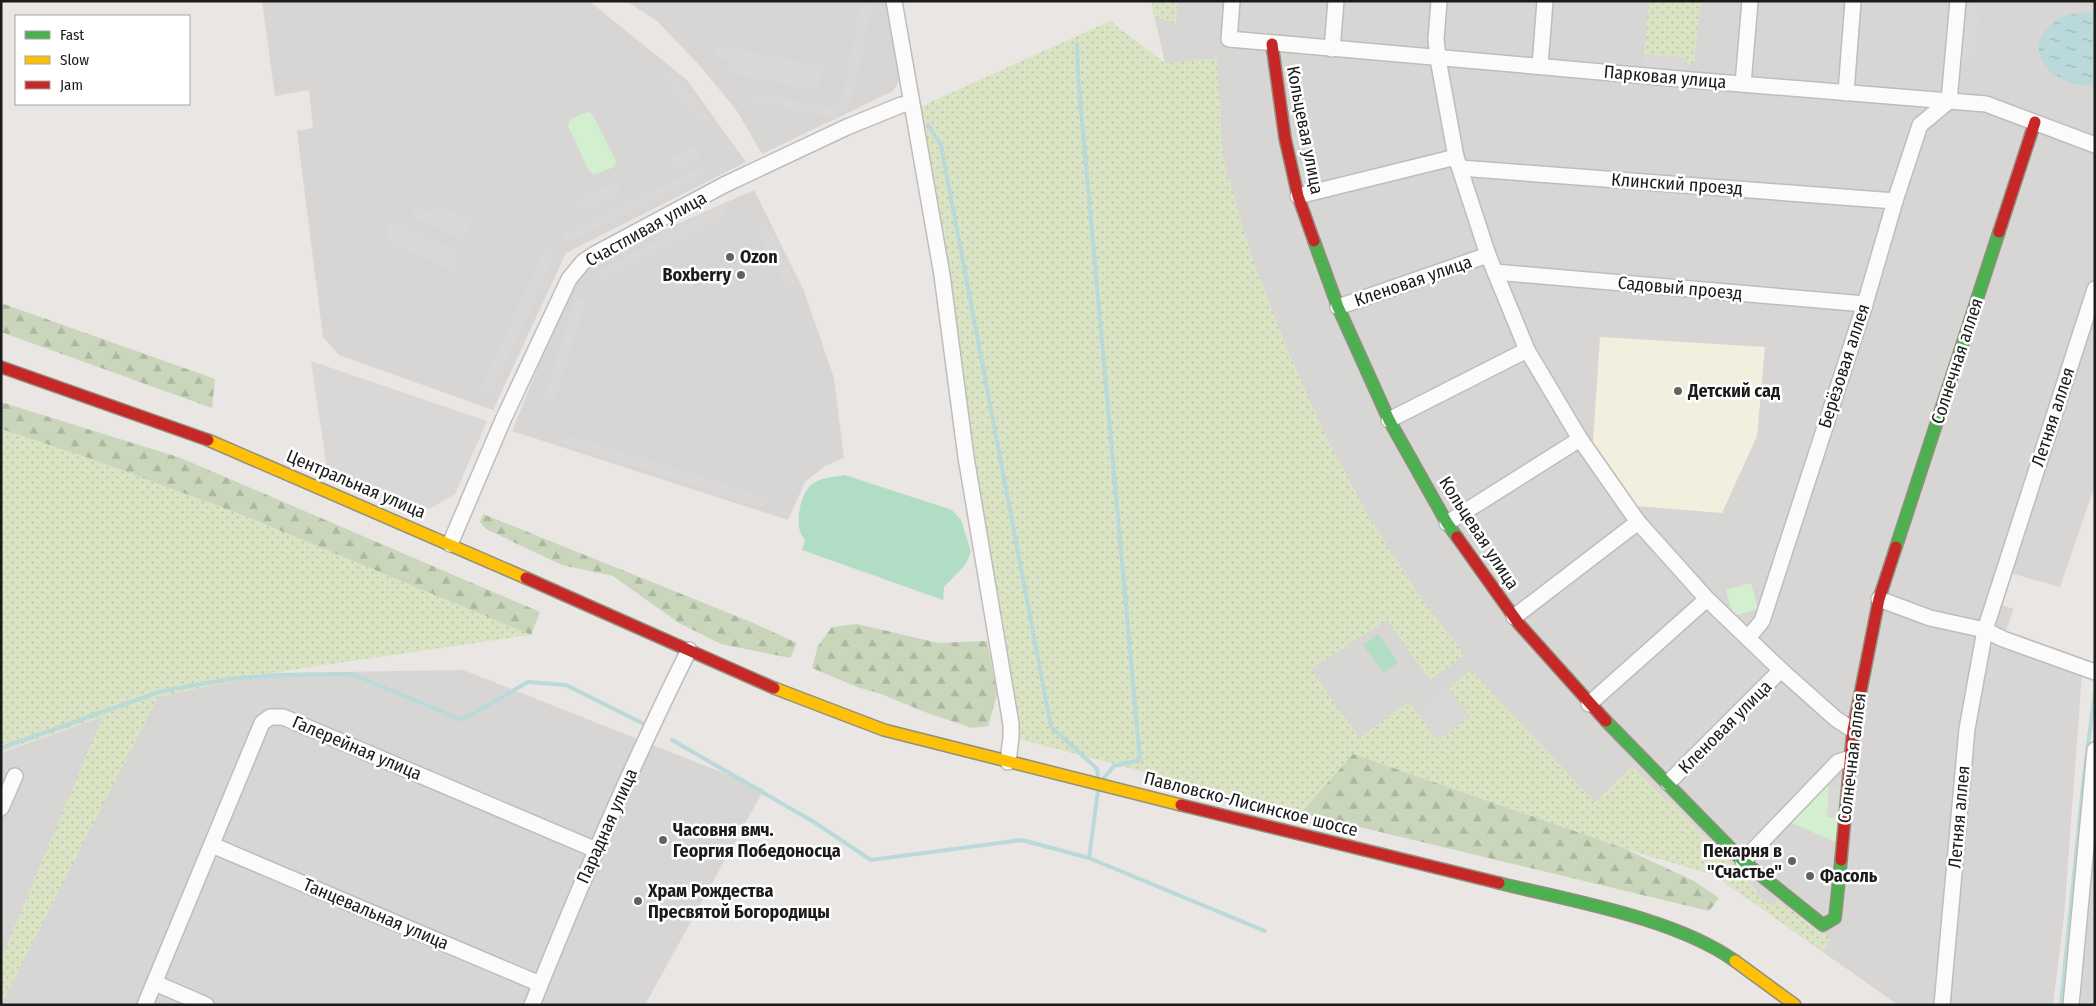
<svg xmlns="http://www.w3.org/2000/svg" width="2096" height="1006" font-family="'Fira Sans Condensed',sans-serif">
	<defs>
		<pattern id="grass-dots" width="8" height="8" patternUnits="userSpaceOnUse" patternTransform="scale(1.25)"><rect width="8" height="8" fill="#dae4c4"/><path d="M2 2h.1M6 6h.1" fill="none" stroke="#bac3a8" stroke-width="1.8" stroke-linecap="round"/></pattern>
		<pattern id="forest-firs" width="22" height="20" patternUnits="userSpaceOnUse" patternTransform="scale(1.25)"><rect width="22" height="20" fill="#c9d6bb"/><path d="M5 1l3.5 6h-7zM16 11l3.5 6h-7z" fill="#acb7a0"/></pattern>
		<pattern id="water-ripples" width="26" height="14" patternUnits="userSpaceOnUse" patternTransform="scale(1.25)"><rect width="26" height="14" fill="#b9d9da"/><path d="M2 4q2-2 4 0t4 0M15 11q2-2 4 0t4 0" fill="none" stroke="#9ebaba"/></pattern>
	</defs>
	<rect width="100%" height="100%" fill="#e9e6e4"/>
	<!-- residential -->
	<g fill="#d8d6d5">
		<polygon points="262,1 589,1 687,80 746,162 566,253 493,410 339,355 323,337 297,131 313,128 309,90 275,96"/>
		<polygon points="626,1 891,1 903,74 893,91 762,154 737,111 701,67 657,21"/>
		<polygon points="1151,1 2095,1 2095,485 2060,587 2010,573 2001,605 2014,609 2005,633 2082,674 2064,916 2053,1005 1898,1005 1714,875 1623,848 1353,754 1262,624 1165,63"/>
		<polygon points="754,190 804,291 834,378 844,458 825,466 805,482 788,520 512,431 573,280 596,260"/>
		<polygon points="463,670 764,789 645,1005 1,1005 1,753 157,697 269,673"/>
		<polygon points="2095,829 2095,1005 2080,1005 2082,984"/>
	</g>
	<!-- education -->
	<polygon fill="#f3efde" points="1600,337 1765,347 1757,436 1722,513 1637,506 1593,442"/>
	<!-- grass -->
	<g fill="url(#grass-dots)">
		<polygon points="1151,1 1178,1 1176,24 1154,17"/>
		<polygon points="1649,1 1701,1 1694,64 1687,64 1687,58 1644,55"/>
		<polygon points="1110,21 1165,63 1217,58 1223,158 1252,257 1286,346 1325,435 1370,518 1421,598 1465,655 1430,680 1387,620 1311,669 1359,738 1409,702 1438,740 1470,716 1448,688 1471,670 1595,802 1632,766 1668,802 1670,800 1757,890 1755,893 1772,906 1777,900 1831,939 1823,951 1714,875 1623,848 1353,754 1301,813 1011,737 913,110"/>
		<polygon points="1,429 86,457 245,516 531,635 269,673 158,697 1,1005 1,959 103,716 1,752"/>
	</g>
	<!-- forest -->
	<g fill="url(#forest-firs)">
		<polygon points="1,303 215,379 212,408 1,332"/>
		<polygon points="1,402 181,458 540,612 531,635 245,516 86,457 1,429"/>
		<polygon points="483,514 751,622 797,643 790,658 721,644 679,623 613,576 562,565 486,529 480,522"/>
		<polygon points="857,624 939,643 987,641 997,694 988,726 972,728 930,714 881,694 857,687 812,668 818,646 832,627"/>
		<polygon points="1353,754 1623,848 1694,881 1719,898 1709,911 1301,813"/>
	</g>
	<!-- park -->
	<g fill="#d4eed0">
		<polygon points="590,112 595,119 616,161 614,167 594,175 589,171 568,126 570,120 583,113"/>
		<polygon points="1751,583 1758,609 1733,616 1726,590"/>
		<polygon points="1824,783 1829,787 1827,817 1841,818 1838,843 1789,822"/>
	</g>
	<!-- pitch -->
	<g fill="#b1ddc4">
		<path d="M845,475L952,510L961,520L971,552L965,565L944,587L943,600L802,550L805,541C803,538 801,534 800,531C796,518 801,494 811,485C821,477 834,477 845,475Z"/>
		<polygon points="1378,634 1398,662 1384,673 1363,645"/>
	</g>
	<!-- parking -->
	<g fill="#d9d8d7">
		<polygon points="862,1 873,1 851,102 836,119 752,100 754,92 835,108 841,100"/>
		<polygon points="1968,1 1979,10 1976,55 1968,56 1961,64"/>
		<polygon points="717,45 823,66 818,91 726,73 729,60 715,57"/>
		<polygon points="1644,55 1687,58 1686,70 1642,66"/>
		<polygon points="670,72 709,119 702,125 663,78"/>
		<polygon points="696,146 701,157 675,170 669,159"/>
		<polygon points="702,167 707,176 566,243 562,234"/>
		<polygon points="617,181 622,193 580,213 575,201"/>
		<polygon points="435,204 472,220 463,240 411,216 415,206 430,213"/>
		<polygon points="722,207 727,216 603,279 599,271"/>
		<polygon points="389,220 461,252 453,271 385,241 390,231 386,229"/>
		<polygon points="766,224 796,283 787,287 757,229"/>
		<polygon points="545,248 556,253 491,395 480,390"/>
		<polygon points="576,298 586,301 554,402 544,399"/>
		<polygon points="311,361 487,421 455,494 429,509 327,469"/>
		<polygon points="565,434 767,497 764,507 562,443"/>
		<polygon points="1448,688 1470,716 1438,740 1417,712"/>
		<polygon points="1829,787 1843,788 1841,818 1827,817"/>
	</g>
	<!-- water -->
	<path fill="url(#water-ripples)" d="M2095,12V85C2053,89 2013,47 2060,18C2070,13 2084,13 2095,12Z"/>
	<g fill="none" stroke-linecap="round" stroke-linejoin="round">
		<!-- stream -->
		<g stroke="#b9d9da" stroke-width="4">
			<polyline points="1077,44 1078,77 1140,760 1114,766 1103,779"/>
			<polyline points="928,125 941,145 1051,727 1092,764 1097,769 1098,777"/>
			<polyline points="672,740 814,822 871,860 1022,840 1089,858 1265,931"/>
			<polyline points="1,748 162,691 235,678 288,675 352,674 462,720 528,682 566,685 642,723"/>
			<polyline points="1089,858 1098,791"/>
			<polyline points="2061,1005 2084,776 2095,691"/>
		</g>
		<defs>
			<g id="street">
				<polyline points="894,1 942,275 966,457 1011,724 1011,737 1008,762"/>
				<polyline points="1232,1 1229,39 1692,80 1986,104 2095,145"/>
				<polyline points="1439,1 1436,39 1438,59 1456,157 1488,255 1527,350 1580,439 1638,522 1707,599 1781,670 1836,719 1853,730"/>
				<polyline points="1332,49 1336,1"/>
				<polyline points="1540,66 1545,1"/>
				<polyline points="1743,84 1750,1"/>
				<polyline points="1846,93 1853,1"/>
				<polyline points="1460,168 1895,201"/>
				<polyline points="1298,196 1456,157"/>
				<polyline points="1495,272 1865,304"/>
				<polyline points="1338,307 1488,255"/>
				<polyline points="1389,420 1527,350"/>
				<polyline points="1447,523 1580,439"/>
				<polyline points="450,544 503,420 569,279 583,262 595,254 724,185 847,127 901,105 911,103"/>
				<polyline points="1879,599 1930,618 1985,630 2003,639 2095,672"/>
				<polyline points="1514,617 1638,522"/>
				<polyline points="1748,638 1762,621 1865,304 1895,201 1920,125 1949,101 1958,1"/>
				<polyline points="1589,704 1707,599"/>
				<polyline points="1668,783 1781,670"/>
				<polyline points="1,808 15,776"/>
				<polyline points="212,845 540,984"/>
				<polyline points="1743,861 1838,762 1851,758"/>
				<polyline points="155,983 206,1005"/>
				<polyline points="145,1005 262,723 270,717 283,717 596,850"/>
				<path d="M532,1005C580,885 631,766 689,650"/>
				<polyline points="1942,1005 1967,729 1985,630 2095,289"/>
				<polyline points="2071,1005 2095,750"/>
			</g>
			<g id="fast">
				<polyline points="1314,241 1338,307 1389,420 1447,523 1457,537"/>
				<polyline points="1896,547 1999,232"/>
				<polyline points="1606,721 1743,861 1823,925 1835,918 1841,860"/>
				<path d="M1499,883C1571,901 1675,918 1735,961"/>
			</g>
			<g id="slow">
				<polyline points="208,440 526,578"/>
				<polyline points="774,688 884,730 1181,805"/>
				<polyline points="1735,961 1795,1005"/>
			</g>
			<g id="jam">
				<polyline points="1272,44 1285,138 1298,196 1314,241"/>
				<polyline points="1999,232 2035,122"/>
				<polyline points="1,367 208,440"/>
				<polyline points="1457,537 1519,624 1606,721"/>
				<polyline points="526,578 774,688"/>
				<polyline points="1181,805 1499,883"/>
				<polyline points="1841,860 1853,730 1879,599 1896,547"/>
			</g>
		</defs>
		<!-- street casing -->
		<use href="#street" stroke="#bfbdbc" stroke-width="18"/>
		<!-- fast casing -->
		<use href="#fast" stroke="#918f7e" stroke-width="14"/>
		<!-- slow casing -->
		<use href="#slow" stroke="#918f7e" stroke-width="14"/>
		<!-- jam casing -->
		<use href="#jam" stroke="#918f7e" stroke-width="14"/>
		<!-- street -->
		<use href="#street" stroke="#fcfbfb" stroke-width="15"/>
		<!-- fast -->
		<use href="#fast" stroke="#4caf50" stroke-width="11"/>
		<!-- slow -->
		<use href="#slow" stroke="#ffc107" stroke-width="11"/>
		<!-- jam -->
		<use href="#jam" stroke="#c62828" stroke-width="11"/>
	</g>
	<!-- markers -->
	<g fill="#636261" stroke="#fff" stroke-width="2">
		<circle cx="730" cy="257" r="5"/>
		<circle cx="741" cy="275" r="5"/>
		<circle cx="1678" cy="391" r="5"/>
		<circle cx="663" cy="840" r="5"/>
		<circle cx="1792" cy="861" r="5"/>
		<circle cx="1810" cy="876" r="5"/>
		<circle cx="638" cy="901" r="5"/>
	</g>
	<g text-anchor="middle" stroke-width="5" stroke-linejoin="round" paint-order="stroke">
		<!-- street labels -->
		<g font-size="18" fill="#1b1b1b" stroke="#fff">
			<text transform="translate(1665 77) rotate(5)" y="6">Парковая улица</text>
			<text transform="translate(1305 130) rotate(79)" y="6">Кольцевая улица</text>
			<text transform="translate(1677 184) rotate(4)" y="6">Клинский проезд</text>
			<text transform="translate(646 229) rotate(-29)" y="6">Счастливая улица</text>
			<text transform="translate(1413 281) rotate(-19)" y="6">Кленовая улица</text>
			<text transform="translate(1680 288) rotate(5)" y="6">Садовый проезд</text>
			<text transform="translate(1957 361) rotate(-72)" y="6">Солнечная аллея</text>
			<text transform="translate(1844 366) rotate(-72)" y="6">Берёзовая аллея</text>
			<text transform="translate(2053 417) rotate(-72)" y="6">Летняя аллея</text>
			<text transform="translate(356 484) rotate(23)" y="6">Центральная улица</text>
			<text transform="translate(1479 533) rotate(57)" y="6">Кольцевая улица</text>
			<text transform="translate(1725 727) rotate(-45)" y="6">Кленовая улица</text>
			<text transform="translate(357 748) rotate(23)" y="6">Галерейная улица</text>
			<text transform="translate(1852 758) rotate(-83)" y="6">Солнечная аллея</text>
			<text transform="translate(1251 804) rotate(14)" y="6">Павловско-Лисинское шоссе</text>
			<text transform="translate(1959 817) rotate(-85)" y="6">Летняя аллея</text>
			<text transform="translate(607 826) rotate(-66)" y="6">Парадная улица</text>
			<text transform="translate(376 914) rotate(23)" y="6">Танцевальная улица</text>
		</g>
		<!-- poi labels -->
		<g font-size="18" font-weight="bold" fill="#1b1b1b" stroke="#fff" text-anchor="start">
			<text x="740" y="263">Ozon</text>
			<text x="731" y="281" text-anchor="end">Boxberry</text>
			<text x="1688" y="397">Детский сад</text>
			<text x="673" y="836">Часовня вмч.<tspan x="673" dy="21">Георгия Победоносца</tspan></text>
			<text x="1782" y="857" text-anchor="end">Пекарня в<tspan x="1782" dy="21">"Счастье"</tspan></text>
			<text x="1820" y="882">Фасоль</text>
			<text x="648" y="897">Храм Рождества<tspan x="648" dy="21">Пресвятой Богородицы</tspan></text>
		</g>
	</g>
	<!-- border -->
	<rect width="2096" height="1006" fill="none" stroke="#1b1b1b" stroke-width="5"/>
	<!-- legend -->
	<rect x="15" y="15" width="175" height="90" fill="#ffffff" stroke="#a4a4a4"/>
	<rect x="25" y="31" width="25" height="8" fill="#4caf50" stroke="#a4a4a4"/>
	<text x="60" y="40" font-size="15" fill="#1b1b1b">Fast</text>
	<rect x="25" y="56" width="25" height="8" fill="#ffc107" stroke="#a4a4a4"/>
	<text x="60" y="65" font-size="15" fill="#1b1b1b">Slow</text>
	<rect x="25" y="81" width="25" height="8" fill="#c62828" stroke="#a4a4a4"/>
	<text x="60" y="90" font-size="15" fill="#1b1b1b">Jam</text>
</svg>
